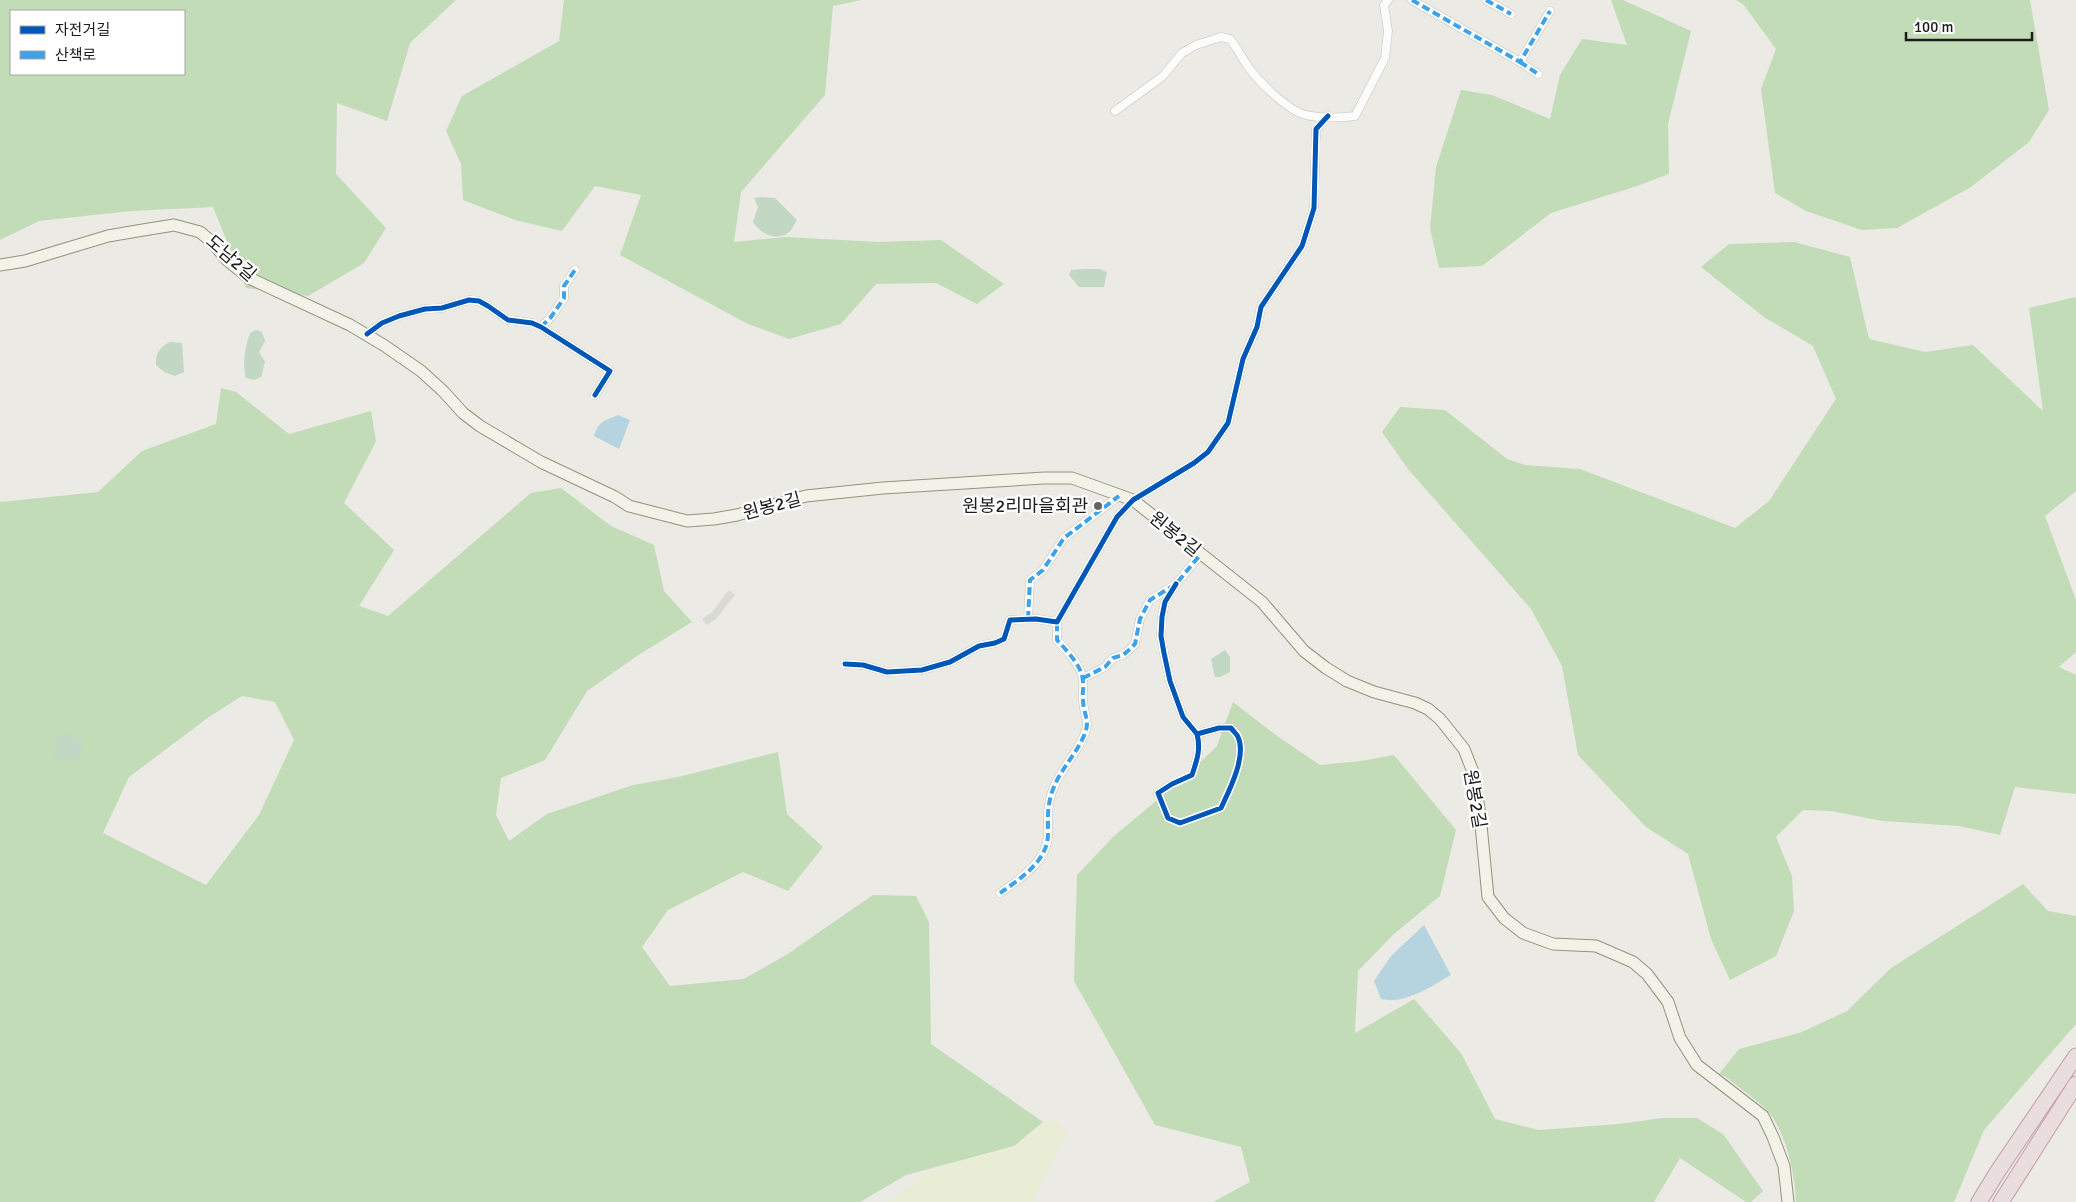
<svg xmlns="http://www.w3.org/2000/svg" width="2076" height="1202" font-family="Signika,'Noto Sans KR',sans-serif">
	<rect width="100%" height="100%" fill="#ebeae4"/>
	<!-- farmland -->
	<polygon fill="#eaedd6" points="1055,1119 1068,1133 1032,1202 888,1202 923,1175"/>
	<!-- forest -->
	<g fill="#c2dcb8" fill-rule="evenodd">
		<path d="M0,0H456L410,43L387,121L337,103L336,174L386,228L364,263L308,296L246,288L213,207L131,211L39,221L0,240ZM11,11H184V74H11Z"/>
		<polygon points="564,0 861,0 833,6 825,95 741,192 734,242 786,237 878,242 941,240 1004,284 977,304 936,283 876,284 841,324 789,339 746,323 620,255 641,195 595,186 562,231 515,220 463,200 461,164 446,131 462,96 559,41"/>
		<polygon points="1611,0 1623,0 1691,31 1668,124 1669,174 1637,186 1551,213 1482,266 1439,268 1430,228 1436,167 1461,90 1492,95 1550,119 1560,75 1582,39 1627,45"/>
		<polygon points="1736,0 2030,0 2049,110 2029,142 1971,187 1897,228 1862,230 1806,211 1775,193 1761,89 1776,49 1743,4"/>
		<polygon points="1794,242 1850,257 1869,339 1925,352 1973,345 2043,411 2029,308 2076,297 2076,491 2045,516 2076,600 2076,652 2059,667 2076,675 2076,794 2015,787 2000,835 1959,826 1883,821 1831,811 1803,810 1776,837 1792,876 1794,911 1776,956 1730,980 1711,939 1688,854 1646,827 1578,755 1562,666 1531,609 1408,469 1382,432 1400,407 1445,410 1507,459 1525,465 1580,469 1735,528 1769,501 1836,399 1813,346 1764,317 1701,267 1729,244"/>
		<path d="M221,388L236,392L289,434L371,411L376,441L344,503L394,550L359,606L388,616L531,493L561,488L611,526L654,545L664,591L692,622L640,654L587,691L545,760L501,778L496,815L509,841L547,814L633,785L678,777L778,752L787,814L823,847L788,891L743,872L668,910L642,947L670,986L744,979L786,955L873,895L916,896L929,922L931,1044L1043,1122L1014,1146L906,1175L860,1202H0V502L98,492L142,451L216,424ZM242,696L275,702L294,740L259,815L206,885L103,833L129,777L209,717Z"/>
		<polygon points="1233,702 1277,736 1320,765 1361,761 1394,755 1456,830 1440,896 1394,934 1358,971 1355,1033 1414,999 1461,1053 1495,1119 1539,1130 1619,1124 1662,1118 1697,1118 1723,1134 1763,1191 1751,1202 1746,1202 1680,1158 1654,1202 1213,1202 1250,1182 1241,1147 1155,1125 1074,981 1077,875 1114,836 1186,776 1217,746"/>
		<path d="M2023,884L2048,911L2076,916V1024L1984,1130L1954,1202H1796C1795,1174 1786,1129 1765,1108C1753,1097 1738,1087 1726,1077L1719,1074L1739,1049L1802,1032L1847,1011L1891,968Z"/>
	</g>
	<!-- cemetery -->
	<g fill="#c2d7c4">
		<path d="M761,197L775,198L797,220C794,224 792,231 788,233C775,242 760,233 753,222L758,207L754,198Z"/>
		<polygon points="1086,269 1100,269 1107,272 1104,287 1079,287 1069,275 1071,270"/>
		<path d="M256,330L262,332L265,341L259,352L265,362L261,377L254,380L246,378C242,363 245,348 250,333Z"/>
		<path d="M170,342L182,343L184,372L175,376L164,372L156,365C156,352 159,348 170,342Z"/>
		<polygon points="1225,650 1230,657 1230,672 1220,677 1215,677 1211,659"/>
		<polygon points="69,734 78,739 83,745 81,754 77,759 58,759 53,756 59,735"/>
	</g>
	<!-- parking -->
	<polygon fill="#d9d9d6" points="729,590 735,595 717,618 707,625 702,619 712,612"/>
	<!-- water -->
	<g fill="#b6d4e0">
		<path d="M618,415L630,420L619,449L594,436C599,420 605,421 618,415Z"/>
		<path d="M1424,925L1451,975C1432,986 1404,1005 1381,999L1374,981L1391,956Z"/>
	</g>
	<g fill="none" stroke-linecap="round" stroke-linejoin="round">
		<defs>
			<g id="minor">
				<polyline points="1412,0 1520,62 1550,11"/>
				<polyline points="1486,0 1511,14"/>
				<polyline points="1520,62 1538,74"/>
				<path d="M1115,111L1163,76L1182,53L1196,45L1221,37L1230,39C1237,48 1242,58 1249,68C1261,84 1281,103 1298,112C1310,119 1341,118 1355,116L1385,58L1388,31L1384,5L1388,0"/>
				<polyline points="541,327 551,317 564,298 564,286 575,270"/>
				<polyline points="367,334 382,323 399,316 425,309 442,308 469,300 479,301 488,306 508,320 532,323 541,327 610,371 595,395"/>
				<path d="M1176,584L1165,602L1162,617L1161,636L1164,653L1170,681L1183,717L1197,734L1219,728H1231C1233,731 1237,734 1238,737C1247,756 1229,791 1221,808L1180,823L1168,818L1158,793L1172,784L1192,775C1197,760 1201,749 1197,734"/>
				<polyline points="1028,619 1030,580 1043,570 1064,538 1119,496"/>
				<polyline points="845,664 863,665 887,672 922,670 950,662 979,646 995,643 1004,639 1010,620 1036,619 1057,622 1117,517 1133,500 1194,463 1208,452 1228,423 1243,359 1257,327 1261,307 1302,246 1309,224 1314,208 1316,129 1328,116"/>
				<polyline points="1083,678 1105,667 1113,658 1123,655 1129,650 1135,644 1140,619 1150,600 1176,584 1200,555"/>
				<path d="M1000,893C1020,879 1048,861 1048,834C1048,819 1047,807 1052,792C1058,773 1073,758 1082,740C1092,720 1084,719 1083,700C1082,694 1084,688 1083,681C1082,666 1067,651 1057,640V622"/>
			</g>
			<polyline id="secondary" points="0,265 25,261 108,236 143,230 174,225 200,232 212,242 227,260 249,278 350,325 385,346 421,371 443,391 463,413 480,426 541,462 615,497 629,506 687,521 714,519 737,515 806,496 883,488 1044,478 1072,478 1133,500 1262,602 1304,651 1326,668 1347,681 1374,692 1415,703 1428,709 1440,719 1464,749 1473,772 1480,815 1488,897 1504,918 1523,933 1553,944 1596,946 1633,962 1647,974 1668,1002 1680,1038 1697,1065 1763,1116 1773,1137 1784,1166 1788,1202"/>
			<g id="motorway">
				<polyline points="1979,1202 1998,1171 2076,1056"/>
				<polyline points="2001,1202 2076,1084"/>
			</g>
		</defs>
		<!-- minor casing -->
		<use href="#minor" stroke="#c3c3c0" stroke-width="9"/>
		<!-- secondary casing -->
		<use href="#secondary" stroke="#91957c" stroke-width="13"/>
		<!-- motorway casing -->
		<use href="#motorway" stroke="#c29ba3" stroke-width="17"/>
		<!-- minor -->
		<use href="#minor" stroke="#fcfcfb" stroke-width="8"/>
		<!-- secondary -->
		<use href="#secondary" stroke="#f2f2e9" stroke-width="11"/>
		<!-- motorway -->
		<use href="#motorway" stroke="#eaddde" stroke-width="15"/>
		<!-- quiet -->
		<g stroke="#3da2ea" stroke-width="4" stroke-dasharray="8 4" stroke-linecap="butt">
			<polyline points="1412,0 1520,62 1550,11"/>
			<polyline points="1486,0 1511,14"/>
			<polyline points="1520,62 1538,74"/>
			<polyline points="541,327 551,317 564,298 564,286 575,270"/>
			<polyline points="1028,619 1030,580 1043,570 1064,538 1119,496"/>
			<polyline points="1083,678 1105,667 1113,658 1123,655 1129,650 1135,644 1140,619 1150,600 1176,584 1200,555"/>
			<path d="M1000,893C1020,879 1048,861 1048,834C1048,819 1047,807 1052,792C1058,773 1073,758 1082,740C1092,720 1084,719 1083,700C1082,694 1084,688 1083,681C1082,666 1067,651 1057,640V622"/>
		</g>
		<defs>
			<g id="cycleway">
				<polyline points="367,334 382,323 399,316 425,309 442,308 469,300 479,301 488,306 508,320 532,323 541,327 610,371 595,395"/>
				<path d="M1176,584L1165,602L1162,617L1161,636L1164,653L1170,681L1183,717L1197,734L1219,728H1231C1233,731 1237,734 1238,737C1247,756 1229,791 1221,808L1180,823L1168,818L1158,793L1172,784L1192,775C1197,760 1201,749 1197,734"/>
				<polyline points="845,664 863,665 887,672 922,670 950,662 979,646 995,643 1004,639 1010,620 1036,619 1057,622 1117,517 1133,500 1194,463 1208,452 1228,423 1243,359 1257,327 1261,307 1302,246 1309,224 1314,208 1316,129 1328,116"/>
			</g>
		</defs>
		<!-- cycleway casing -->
		<use href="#cycleway" stroke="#fff" stroke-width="8"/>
		<!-- cycleway -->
		<use href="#cycleway" stroke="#0057b8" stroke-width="5"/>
	</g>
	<!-- markers -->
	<circle fill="#646462" stroke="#fff" stroke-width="2" cx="1098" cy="506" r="5"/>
	<g text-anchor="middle" stroke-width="4.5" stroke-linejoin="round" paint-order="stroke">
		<!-- street labels -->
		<g font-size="18" fill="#1c1c1c" stroke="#fff">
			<text transform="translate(231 258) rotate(41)" y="6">도남2길</text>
			<text transform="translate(772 506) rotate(-15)" y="6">원봉2길</text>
			<text transform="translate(1175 534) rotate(39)" y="6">원봉2길</text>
			<text transform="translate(1475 799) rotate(80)" y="6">원봉2길</text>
		</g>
		<!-- poi labels -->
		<g font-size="18" fill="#1c1c1c" stroke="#fff" text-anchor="end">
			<text x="1088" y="512">원봉2리마을회관</text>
		</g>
	</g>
	<!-- legend -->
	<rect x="10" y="10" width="175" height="65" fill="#ffffff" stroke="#a4a4a4"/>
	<rect x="20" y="26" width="25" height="8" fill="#0057b8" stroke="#a4a4a4"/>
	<text x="55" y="35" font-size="15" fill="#1c1c1c">자전거길</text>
	<rect x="20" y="51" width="25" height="8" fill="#3da2ea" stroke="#a4a4a4"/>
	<text x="55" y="60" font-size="15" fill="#1c1c1c">산책로</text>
	<!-- scale -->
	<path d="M1906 32v8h126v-8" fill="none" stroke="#1c1c1c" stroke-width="2.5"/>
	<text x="1914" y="32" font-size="15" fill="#1c1c1c" stroke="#ffffff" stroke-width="4" paint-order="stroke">100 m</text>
</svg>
